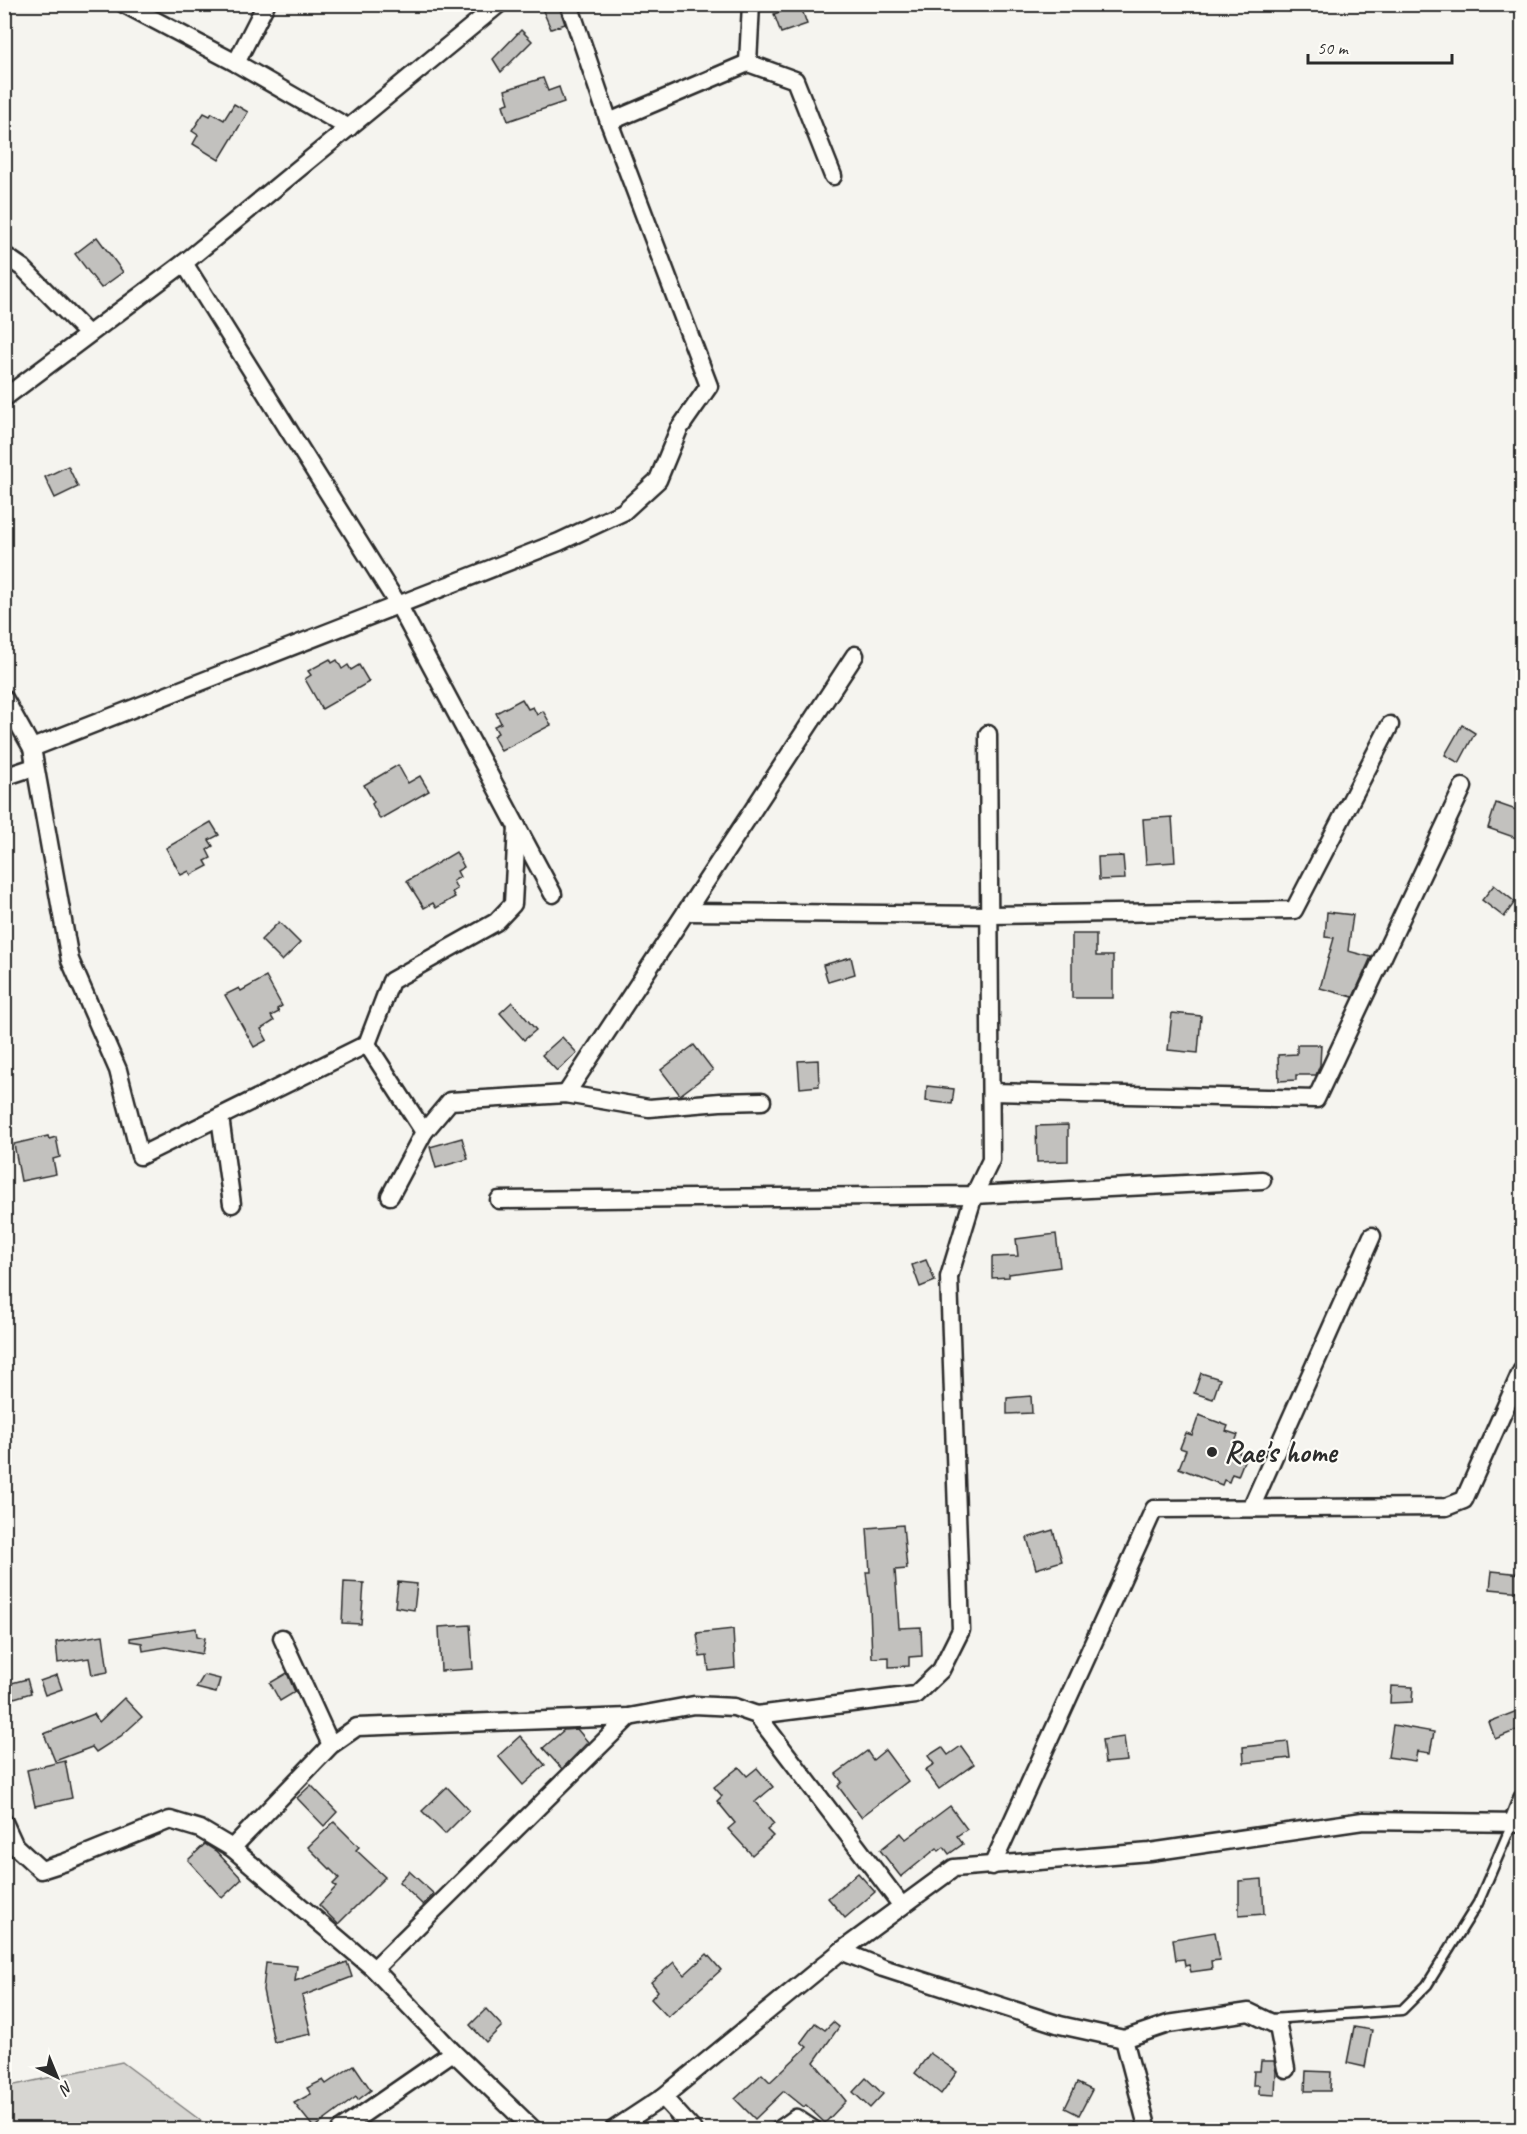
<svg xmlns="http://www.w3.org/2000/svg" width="1527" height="2134" font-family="Caveat,sans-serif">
	<rect width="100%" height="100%" fill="#f5f4ef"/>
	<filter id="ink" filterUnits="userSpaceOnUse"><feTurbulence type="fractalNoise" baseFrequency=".0167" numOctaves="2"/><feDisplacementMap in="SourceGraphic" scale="12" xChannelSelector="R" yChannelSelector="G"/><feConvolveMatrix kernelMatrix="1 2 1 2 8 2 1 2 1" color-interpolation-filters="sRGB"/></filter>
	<g filter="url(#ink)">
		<!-- green -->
		<polygon fill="#d7d6d2" stroke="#81807e" stroke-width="1.5" points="122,2062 212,2129 5,2129 5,2087"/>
		<!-- building -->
		<g fill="#c2c1be" stroke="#2b2b2b" stroke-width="1.5">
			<polygon points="540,4 558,4 565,24 551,29"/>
			<polygon points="800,4 807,24 781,33 774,14"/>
			<polygon points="521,30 532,41 501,72 493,59"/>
			<polygon points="543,78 548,91 559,87 564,102 508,121 503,105 509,103 505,90"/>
			<polygon points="234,104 248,112 219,160 193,144 198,135 192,131 204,113 210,116 212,113 224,120"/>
			<polygon points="97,237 123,272 101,288 75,254"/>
			<polygon points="68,466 78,487 55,498 45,477"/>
			<polygon points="330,659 332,663 337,660 342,669 348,665 351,670 359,665 369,682 322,709 305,679 311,675 308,671"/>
			<polygon points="522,699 528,709 533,707 537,715 543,711 551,725 501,751 493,736 498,733 494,726 501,723 496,713"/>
			<polygon points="1462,725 1475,733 1459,763 1445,755"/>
			<polygon points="398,765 408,783 420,776 429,791 380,819 372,804 374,802 364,785"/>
			<polygon points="1496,803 1522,812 1522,840 1488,828"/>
			<polygon points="1172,817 1175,862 1146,864 1143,819"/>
			<polygon points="211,822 219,835 209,840 213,846 207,850 211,858 205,861 208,866 191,875 189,871 181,875 166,848"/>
			<polygon points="456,852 464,867 457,871 460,877 453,881 457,889 452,892 455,897 436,908 433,903 424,908 407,881"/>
			<polygon points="1123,856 1125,879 1099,880 1098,857"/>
			<polygon points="1494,885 1515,902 1504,917 1482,900"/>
			<polygon points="1327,912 1353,915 1348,951 1371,957 1353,997 1320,988 1334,938 1325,937"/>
			<polygon points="279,922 300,943 282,961 261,940"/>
			<polygon points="1072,934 1096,934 1096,956 1113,956 1113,998 1072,998"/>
			<polygon points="851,957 855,974 828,982 823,965"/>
			<polygon points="266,977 282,1006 277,1009 279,1012 271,1016 274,1021 261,1029 267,1040 254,1047 225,995 239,988 241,991"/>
			<polygon points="512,1002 536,1030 524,1040 500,1013"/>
			<polygon points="1172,1013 1201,1016 1198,1053 1168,1050"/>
			<polygon points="562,1037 577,1053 557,1071 542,1055"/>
			<polygon points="694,1045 713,1070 680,1095 661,1070"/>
			<polygon points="1297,1045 1321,1045 1320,1065 1316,1075 1296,1075 1296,1080 1279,1081 1278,1055 1297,1054"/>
			<polygon points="818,1060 819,1086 800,1088 798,1061"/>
			<polygon points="927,1086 954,1089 952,1104 926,1101"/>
			<polygon points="1068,1125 1068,1161 1037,1162 1036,1126"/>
			<polygon points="48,1136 49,1139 56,1137 60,1157 53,1159 56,1174 21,1181 14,1144"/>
			<polygon points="462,1138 468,1159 436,1168 430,1147"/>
			<polygon points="1056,1234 1060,1267 1009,1274 1009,1277 992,1278 992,1257 1018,1256 1016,1239"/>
			<polygon points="926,1260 935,1281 920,1287 912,1265"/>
			<polygon points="1201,1373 1220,1379 1213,1399 1194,1393"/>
			<polygon points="1031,1396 1032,1413 1007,1414 1007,1398"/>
			<polygon points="1199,1415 1228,1426 1226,1431 1238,1435 1235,1441 1243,1444 1239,1453 1246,1456 1238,1476 1232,1474 1229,1482 1224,1480 1222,1485 1179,1468 1186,1450 1180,1448 1186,1433 1192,1435"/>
			<polygon points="903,1525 907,1569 895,1570 899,1628 921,1627 922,1656 909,1657 909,1666 889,1667 889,1657 872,1658 870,1607 866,1572 870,1572 867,1528"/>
			<polygon points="1053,1530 1062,1561 1036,1569 1027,1538"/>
			<polygon points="1492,1571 1522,1574 1522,1592 1490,1589"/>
			<polygon points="344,1582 364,1583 361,1624 342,1623"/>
			<polygon points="398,1582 417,1584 414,1610 395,1607"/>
			<polygon points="470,1625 473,1669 441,1671 439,1627"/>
			<polygon points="196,1628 197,1636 205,1638 202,1654 166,1647 143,1651 142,1643 130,1641 130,1638"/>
			<polygon points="733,1629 735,1668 709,1671 707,1656 700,1657 697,1633"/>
			<polygon points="103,1635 108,1672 92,1675 89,1658 58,1663 56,1642"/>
			<polygon points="287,1673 295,1692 280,1701 270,1683"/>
			<polygon points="57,1675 62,1689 45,1695 40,1681"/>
			<polygon points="204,1675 220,1679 216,1693 196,1688"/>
			<polygon points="27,1679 31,1693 4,1701 4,1685"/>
			<polygon points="1391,1686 1413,1687 1412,1702 1390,1703"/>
			<polygon points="124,1698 142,1717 121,1736 96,1752 92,1747 55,1761 44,1734 94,1714 99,1722"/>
			<polygon points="1522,1709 1522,1728 1495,1739 1489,1722"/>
			<polygon points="1393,1725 1434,1732 1430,1753 1417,1751 1415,1761 1388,1757"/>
			<polygon points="577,1729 588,1742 562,1769 543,1748 564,1730"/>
			<polygon points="520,1736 545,1765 523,1785 498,1756"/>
			<polygon points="1124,1737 1127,1761 1105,1763 1102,1740"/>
			<polygon points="1288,1742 1290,1758 1244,1763 1243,1747"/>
			<polygon points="961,1746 974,1764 939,1789 925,1770 934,1764 928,1756 942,1747 948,1755"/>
			<polygon points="885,1750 908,1781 861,1817 838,1786 842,1782 836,1774 867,1751 873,1760"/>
			<polygon points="65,1761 72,1798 35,1806 27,1770"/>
			<polygon points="739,1767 747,1776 757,1768 773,1787 755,1802 774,1824 767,1830 773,1836 752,1855 728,1829 735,1823 717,1801 722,1796 714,1787"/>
			<polygon points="311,1785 337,1812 324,1826 297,1798"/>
			<polygon points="447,1787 469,1810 445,1834 422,1811"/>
			<polygon points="950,1806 967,1829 957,1836 963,1844 949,1854 944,1847 939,1851 937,1848 901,1877 880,1850 901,1833 906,1839"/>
			<polygon points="334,1822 359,1847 356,1850 385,1877 338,1924 319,1905 336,1887 333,1884 339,1878 308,1847"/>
			<polygon points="205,1844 216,1851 242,1879 222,1898 188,1860"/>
			<polygon points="409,1871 434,1894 423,1905 399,1882"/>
			<polygon points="858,1873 875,1892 845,1918 828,1898"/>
			<polygon points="1262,1879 1264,1914 1239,1916 1239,1881"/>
			<polygon points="1215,1932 1220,1960 1211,1961 1212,1969 1191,1972 1189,1965 1185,1966 1184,1959 1176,1960 1173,1939"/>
			<polygon points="707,1954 721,1970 668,2017 651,1999 658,1991 651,1982 674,1962 684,1975"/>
			<polygon points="347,1962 352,1977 302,1996 311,2034 274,2042 263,1990 266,1963 297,1966 295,1981"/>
			<polygon points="486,2009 502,2026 486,2042 470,2025"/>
			<polygon points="833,2022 839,2027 814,2062 846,2101 825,2123 806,2105 804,2107 784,2091 755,2119 735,2099 762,2074 770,2082 807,2047 801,2042 815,2023 825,2030"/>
			<polygon points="1354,2027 1372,2030 1365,2067 1347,2063"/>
			<polygon points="930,2053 957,2072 941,2094 915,2073"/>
			<polygon points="1261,2061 1274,2061 1276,2072 1275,2095 1259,2094 1259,2085 1253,2085 1254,2071 1260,2071"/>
			<polygon points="354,2065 371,2090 358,2100 356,2097 314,2128 294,2103 311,2094 307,2088 323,2080 326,2084"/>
			<polygon points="1306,2071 1331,2072 1330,2091 1305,2091"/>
			<polygon points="866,2078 883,2094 870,2108 853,2092"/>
			<polygon points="1077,2083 1092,2090 1079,2115 1065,2108"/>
		</g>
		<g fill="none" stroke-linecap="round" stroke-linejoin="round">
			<defs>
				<polyline id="lane" points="1271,2019 1402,2010 1427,1985 1478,1903 1512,1824"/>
				<g id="street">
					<polyline points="124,4 236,63 349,128"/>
					<polyline points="236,63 266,4"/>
					<polyline points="748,63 751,4"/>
					<polyline points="609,122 748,63 795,80 833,176"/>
					<polyline points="4,255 23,268 88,334"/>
					<polyline points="184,263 399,606 553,894"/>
					<polyline points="4,398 184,263 499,4"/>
					<polyline points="4,698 32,748 70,960 118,1070 140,1156 367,1044 391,981 496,922 513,904 517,826"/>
					<polyline points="32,748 559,542 623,512 658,480 679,429 709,386 609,122 569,4"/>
					<polyline points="4,777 34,767"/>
					<polyline points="686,912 990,915 1294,910 1390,725"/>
					<polyline points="367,1044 424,1132"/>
					<polyline points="991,1092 1316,1099 1463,787"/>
					<polyline points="566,1094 855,655"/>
					<polyline points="220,1117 232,1204"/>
					<polyline points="390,1196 424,1132 450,1101 566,1094 649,1108 720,1102 762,1101"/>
					<polyline points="499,1200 974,1195 1262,1180"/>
					<polyline points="1251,1508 1372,1236"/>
					<polyline points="282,1638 331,1745"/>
					<polyline points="757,1715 902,1906"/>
					<polyline points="4,1822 15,1846 41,1870 66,1862 170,1820 200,1829 232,1848 374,1969 453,2052 534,2130"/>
					<polyline points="1512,1824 1522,1799"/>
					<polyline points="232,1848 331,1745 357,1727 629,1717 694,1705 734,1707 757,1715 915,1695 941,1670 961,1630 949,1277 974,1195 991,1160 988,734"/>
					<polyline points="992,1866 1154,1509 1446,1507 1464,1500 1522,1370"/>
					<polyline points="841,1951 883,1968 1060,2025 1124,2039 1168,2024 1249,2012 1278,2026 1286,2069"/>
					<polyline points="374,1969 629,1717"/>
					<polyline points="1124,2039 1148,2130"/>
					<polyline points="663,2097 693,2130"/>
					<polyline points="340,2130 453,2052"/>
					<polyline points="613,2130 663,2097 841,1951 954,1868 1150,1852 1363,1821 1522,1823"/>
					<polyline points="779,2130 796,2118 814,2130"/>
				</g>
			</defs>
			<!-- lane casing -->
			<use href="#lane" stroke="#2b2b2b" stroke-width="13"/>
			<!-- street casing -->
			<use href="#street" stroke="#2b2b2b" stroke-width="21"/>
			<!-- lane -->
			<use href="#lane" stroke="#fdfcf7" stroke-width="8"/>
			<!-- street -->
			<use href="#street" stroke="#fdfcf7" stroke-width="16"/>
		</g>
	</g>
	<!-- markers -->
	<circle fill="#2b2b2b" stroke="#fdfcf7" stroke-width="2" cx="1212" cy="1452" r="6"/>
	<g text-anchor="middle" stroke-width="4.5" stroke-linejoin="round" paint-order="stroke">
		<!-- poi labels -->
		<g font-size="30" font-weight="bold" fill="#2b2b2b" stroke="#fdfcf7" text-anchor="start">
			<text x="1224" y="1462">Rae's home</text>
		</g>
	</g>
	<!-- margin -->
	<rect width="1527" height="2134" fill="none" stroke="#fdfcf7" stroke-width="24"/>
	<rect x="12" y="12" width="1503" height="2110" fill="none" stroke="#2b2b2b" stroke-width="2" filter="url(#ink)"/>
	<!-- north arrow -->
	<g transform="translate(57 2077) rotate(137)" stroke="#fdfcf7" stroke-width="4.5" paint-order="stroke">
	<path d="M0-4.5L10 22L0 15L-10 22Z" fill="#2b2b2b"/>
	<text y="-9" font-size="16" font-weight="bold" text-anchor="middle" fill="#2b2b2b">N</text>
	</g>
	<!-- scale -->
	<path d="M1308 54v9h144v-9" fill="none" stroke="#2b2b2b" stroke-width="3"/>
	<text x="1317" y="54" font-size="18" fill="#2b2b2b" stroke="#fdfcf7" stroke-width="4.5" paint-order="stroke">50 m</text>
</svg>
